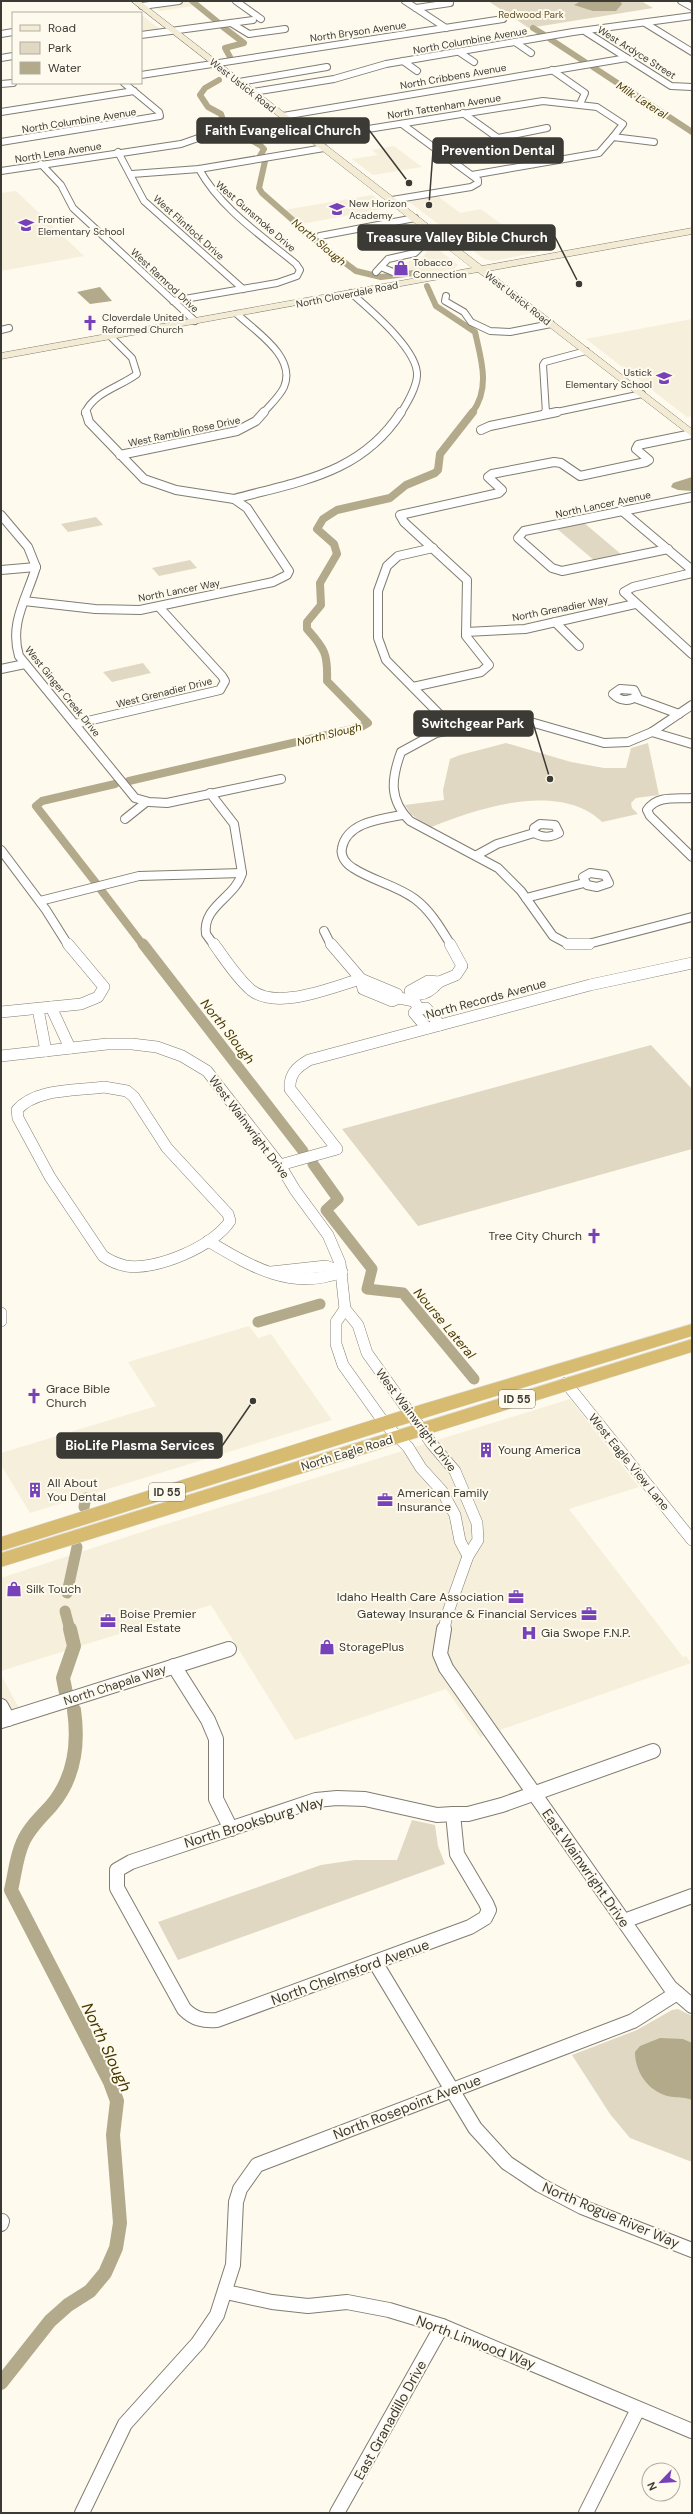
<svg xmlns="http://www.w3.org/2000/svg" width="693" height="2514" font-family="'DM Sans',sans-serif">
	<rect width="100%" height="100%" fill="#fefaed"/>
	<!-- built -->
	<g fill="#f6efdb">
		<polygon points="147,1 189,1 194,6 160,11"/>
		<polygon points="141,16 143,16 161,30 141,33"/>
		<polygon points="394,146 422,167 373,175 352,159 378,155 372,150"/>
		<polygon points="16,191 84,256 1,271 1,193"/>
		<polygon points="372,195 389,208 301,224 284,210"/>
		<polygon points="434,196 439,197 460,213 481,209 539,252 493,261 484,259 408,201"/>
		<polygon points="435,247 458,265 454,269 420,275 417,272 402,274 391,266 422,258 428,250"/>
		<polygon points="692,319 692,416 687,417 586,339"/>
		<polygon points="249,1326 258,1338 271,1334 332,1420 30,1513 1,1465 1,1453 156,1406 128,1362"/>
		<polygon points="570,1399 639,1487 569,1509 683,1657 686,1656 691,1663 480,1737 446,1689 295,1740 211,1605 1,1671 1,1578 160,1526"/>
		<polygon points="1,1675 20,1710 1,1716"/>
	</g>
	<!-- green -->
	<g fill="#e0d8c2">
		<polygon points="488,1 641,1 653,8 529,28"/>
		<polygon points="96,517 103,525 68,532 61,524"/>
		<polygon points="583,522 622,555 595,561 556,528"/>
		<polygon points="190,560 197,568 159,576 152,568"/>
		<polygon points="143,663 151,673 112,682 103,672"/>
		<path d="M506,743L571,762L604,768H626L631,748L648,743L659,795L636,798L631,803L632,808L638,814L602,822C560,781 477,808 429,828L411,814L405,805L444,800L443,790L450,759L460,755Z"/>
		<polygon points="651,1045 692,1089 692,1149 418,1226 342,1129"/>
		<polygon points="412,1820 435,1825 438,1846 445,1864 178,1960 158,1922 321,1865 355,1860 397,1860"/>
		<polygon points="678,2009 692,2016 692,2162 630,2138 610,2114 572,2055 637,2030 672,2010"/>
	</g>
	<!-- water -->
	<g fill="#b3a98b">
		<polygon points="581,1 620,1 622,4 616,11 593,11 574,5"/>
		<polygon points="100,287 112,301 90,304 77,292"/>
		<polygon points="692,477 692,491 678,490 671,487 673,483"/>
		<path d="M660,2038L683,2039L692,2043V2100C685,2097 681,2098 674,2097C651,2095 635,2074 635,2052L640,2046Z"/>
	</g>
	<g fill="none" stroke-linecap="round" stroke-linejoin="round">
		<!-- canal-far3 -->
		<g stroke="#b3a98b" stroke-width="6">
			<polyline points="192,1 219,23"/>
			<polyline points="223,27 244,43 225,48 230,57"/>
			<polyline points="533,28 543,34"/>
			<polyline points="550,39 585,62"/>
			<polyline points="593,67 692,132"/>
			<polyline points="219,80 205,88 200,95 208,107 221,114 225,126 260,145 264,149 260,156"/>
			<polyline points="265,161 259,188 262,193 320,244 356,271 381,277 414,273 416,275"/>
			<path d="M427,286L436,306L475,332C481,359 491,388 472,413"/>
		</g>
		<!-- canal-far2 -->
		<g stroke="#b3a98b" stroke-width="8">
			<path d="M129,781L361,727L368,723L327,681C328,654 325,649 307,629V622L321,605L320,583L337,554L334,544L317,529L323,519L337,510L390,498L406,485L435,473L438,470L440,454L473,412"/>
			<polyline points="96,883 36,806 42,801 115,784"/>
			<polyline points="101,890 143,945"/>
		</g>
		<!-- canal-far1 -->
		<g stroke="#b3a98b" stroke-width="11">
			<polyline points="143,944 303,1151"/>
			<polyline points="313,1164 338,1199 326,1210 372,1269 367,1289 403,1293 474,1379"/>
			<polyline points="258,1322 320,1304"/>
			<polyline points="84,1507 86,1498"/>
			<polyline points="67,1593 77,1547"/>
			<polyline points="65,1611 70,1630"/>
		</g>
		<!-- canal -->
		<g stroke="#b3a98b" stroke-width="14">
			<polyline points="66,1693 63,1678 74,1646 70,1629"/>
			<path d="M1,2383L50,2321L68,2305L90,2291L105,2273L116,2248L120,2223L113,2135L117,2101L110,2082L11,1890C15,1874 16,1857 23,1842C29,1828 41,1817 51,1806C75,1778 79,1745 74,1710"/>
		</g>
		<defs>
			<g id="street-far3">
				<polyline points="236,1 261,19"/>
				<polyline points="405,1 446,28"/>
				<polyline points="681,1 692,7"/>
				<polyline points="142,6 179,1"/>
				<polyline points="416,8 450,3"/>
				<polyline points="231,23 249,34 285,29"/>
				<polyline points="645,23 692,52"/>
				<polyline points="586,32 671,86 692,87"/>
				<polyline points="1,34 13,32"/>
				<polyline points="141,35 253,20"/>
				<polyline points="515,42 531,53"/>
				<polyline points="459,52 474,62"/>
				<polyline points="1,58 13,56"/>
				<polyline points="403,61 417,71"/>
				<polyline points="552,70 585,93 580,104"/>
				<polyline points="141,75 503,19"/>
				<polyline points="239,82 327,67"/>
				<polyline points="1,84 13,83"/>
				<polyline points="253,92 334,79 386,64 573,32 692,16"/>
				<polyline points="1,112 134,91"/>
				<polyline points="463,113 534,164"/>
				<polyline points="283,116 627,58"/>
				<polyline points="312,138 543,101 597,107 623,124 613,137"/>
				<polyline points="498,138 547,128"/>
				<polyline points="1,142 160,116 159,112 124,83"/>
				<polyline points="118,152 144,201 243,289"/>
				<polyline points="41,164 61,185 73,208 195,321"/>
				<polyline points="1,171 181,144 201,137"/>
				<polyline points="132,174 199,169 324,148"/>
				<polyline points="472,175 599,153 613,137 654,142"/>
				<polyline points="392,200 471,187 478,183 478,180 402,124"/>
				<polyline points="320,236 415,218"/>
				<polyline points="381,267 393,272"/>
				<polyline points="376,272 388,259 415,253 420,248 389,223"/>
				<path d="M351,293C369,309 419,350 417,376C416,389 407,403 401,413"/>
				<polyline points="446,296 445,301 464,312 471,322 490,331 510,332 551,324"/>
				<path d="M173,301L277,283L297,276L300,270L296,264C261,235 221,209 199,169"/>
				<path d="M237,314C255,331 297,357 284,387C280,396 270,405 263,413"/>
				<polyline points="1,330 9,328"/>
				<path d="M85,413C94,392 120,387 137,374L132,358L111,337"/>
				<polyline points="546,413 543,365 545,362 586,351"/>
				<polyline points="552,413 642,394"/>
			</g>
			<g id="street-far2">
				<polyline points="546,412 546,414"/>
				<polyline points="481,430 490,426 557,412"/>
				<polyline points="120,455 237,431 256,421 264,412"/>
				<path d="M234,499C300,481 361,474 401,412"/>
				<polyline points="621,510 692,570"/>
				<path d="M1,515L28,547L36,567C27,598 9,623 19,656L135,798L149,802L167,803L281,779"/>
				<polyline points="433,548 398,556 387,566 378,591 378,638 386,660 454,729"/>
				<polyline points="668,549 562,571 552,568 518,538 524,531 692,497"/>
				<polyline points="1,570 36,567"/>
				<polyline points="692,573 633,587 624,592 692,654"/>
				<polyline points="24,601 95,609 140,610 273,582 287,575 289,571 247,508 234,499 176,490 144,479 89,422 86,412"/>
				<polyline points="555,622 579,646"/>
				<polyline points="466,632 525,629 635,604"/>
				<polyline points="1,669 25,664"/>
				<polyline points="413,687 481,672 489,665 466,636 467,580 404,522 400,515 499,493 502,490 488,477 492,474 554,462 561,463 580,476 646,462 649,460 636,449 638,445 692,434"/>
				<path d="M620,689L634,690L637,696C629,702 620,701 613,694Z"/>
				<polyline points="635,698 679,714"/>
				<path d="M692,705L652,732L628,742L604,743L520,719L505,718L436,733L401,752C391,779 389,800 410,821L498,868L521,891L553,936L568,944H588L692,917"/>
				<polyline points="75,724 220,690 225,681 222,676 159,607"/>
				<polyline points="652,732 692,744"/>
				<path d="M210,793L234,824L242,873C236,897 202,906 206,934L214,945"/>
				<path d="M692,798C676,799 657,795 647,810L650,816L692,857"/>
				<path d="M402,815C381,819 347,822 342,848C340,856 346,864 353,868C373,881 396,885 415,899C431,911 441,929 451,945"/>
				<polyline points="125,819 145,803"/>
				<path d="M540,824L555,825L559,833C550,838 543,838 534,833V828Z"/>
				<polyline points="1,850 46,910 68,945"/>
				<polyline points="477,855 497,844 534,833"/>
				<polygon points="590,873 605,875 609,883 597,887 587,885 583,877"/>
				<polyline points="526,898 584,883"/>
				<polyline points="40,901 139,876 242,873"/>
				<polyline points="324,931 331,945"/>
			</g>
			<g id="street-far1">
				<path d="M214,944C225,959 236,977 251,990C277,1011 332,987 361,979L331,944"/>
				<polyline points="568,944 589,944"/>
				<polygon points="361,979 397,994 399,998 392,1001 363,989"/>
				<path d="M428,981L439,982C431,991 421,999 410,991Z"/>
				<polyline points="439,982 456,975 462,966 450,944"/>
				<polyline points="399,998 414,1001 419,1009"/>
				<polyline points="51,1007 70,1048"/>
				<polyline points="38,1009 46,1051"/>
				<polyline points="1,1012 81,1004 98,997 104,987 68,944"/>
				<polyline points="427,1028 414,1013 419,1009 426,1008 440,1025"/>
				<polyline points="1,1056 107,1044 132,1044 157,1047 182,1056 207,1071 280,1165 295,1190 328,1235 340,1263 345,1309 358,1325 367,1353 432,1444 455,1471 477,1523 478,1540 468,1556 447,1615 444,1630"/>
				<path d="M104,1087L127,1091L134,1097L167,1148L228,1214L230,1221C214,1246 156,1271 126,1266C117,1264 110,1261 103,1256L50,1177L18,1118L17,1110C36,1088 77,1091 104,1087Z"/>
				<path d="M280,1165L337,1149L290,1089C289,1074 297,1067 309,1060L590,985L692,963"/>
				<path d="M208,1241C252,1267 291,1291 342,1272"/>
				<polyline points="271,1272 326,1266 342,1272"/>
				<polyline points="345,1309 336,1322 336,1344 343,1365 385,1424 408,1447 421,1468 442,1491 455,1515 460,1541 468,1556"/>
				<polyline points="1,1313 1,1321"/>
				<polyline points="566,1383 692,1540"/>
			</g>
			<g id="street">
				<polyline points="444,1629 440,1654 446,1668 670,1987 692,2006"/>
				<polyline points="174,1666 208,1720 216,1739 216,1799 231,1829"/>
				<polyline points="1,1706 8,1719"/>
				<polyline points="1,1721 229,1649"/>
				<path d="M337,1798L365,1799L437,1815L453,1814L457,1854L486,1903L489,1910L485,1918L470,1927L217,2020C203,2021 194,2019 184,2009L117,1888V1870L131,1862L316,1800Z"/>
				<polyline points="453,1814 468,1814 502,1805 653,1751"/>
				<polyline points="624,1921 692,1896"/>
				<polyline points="375,1962 475,2128 507,2163 540,2185 582,2207 692,2250"/>
				<polyline points="1,2224 2,2221"/>
				<polyline points="226,2292 272,2302 308,2306 347,2302 389,2310 442,2326 692,2431"/>
				<polyline points="82,2513 125,2424 198,2343 217,2315 233,2265 236,2202 240,2189 257,2165 633,2021 677,1993"/>
				<polyline points="337,2513 442,2326"/>
				<polyline points="586,2513 638,2409"/>
			</g>
			<polygon id="secondary" points="131,1 140,1 482,266 692,228 692,234 488,271 692,429 692,437 478,272 1,359 1,353 472,268"/>
			<g id="highway">
				<polygon points="692,1324 692,1336 437,1414 1,1551 1,1537 423,1404"/>
				<polygon points="692,1339 692,1352 1,1567 1,1553"/>
			</g>
		</defs>
		<!-- street-far3 casing -->
		<use href="#street-far3" stroke="#817d72" stroke-width="8"/>
		<!-- street-far2 casing -->
		<use href="#street-far2" stroke="#817d72" stroke-width="10"/>
		<!-- street-far1 casing -->
		<use href="#street-far1" stroke="#817d72" stroke-width="12"/>
		<!-- street casing -->
		<use href="#street" stroke="#817d72" stroke-width="16"/>
		<!-- secondary casing -->
		<use href="#secondary" stroke="#817d72" stroke-width="1"/>
		<!-- highway casing -->
		<use href="#highway" stroke="#dcdcdb" stroke-width="1"/>
		<!-- street-far3 -->
		<use href="#street-far3" stroke="#fff" stroke-width="6"/>
		<!-- street-far2 -->
		<use href="#street-far2" stroke="#fff" stroke-width="8"/>
		<!-- street-far1 -->
		<use href="#street-far1" stroke="#fff" stroke-width="11"/>
		<!-- street -->
		<use href="#street" stroke="#fff" stroke-width="14"/>
		<!-- secondary -->
		<use href="#secondary" fill="#f3ebd4" fill-rule="evenodd"/>
		<!-- highway -->
		<use href="#highway" fill="#d6bb71" fill-rule="evenodd"/>
	</g>
	<!-- icons -->
	<defs>
		<symbol id="school-bare" viewBox="-9 -9 18 18"><path d="M0-5L7-2L0 1L-7-2ZM-4 1L0 2.5L4 1V4Q0 6-4 4Z" fill="#7742b9" stroke="#fefaed" stroke-width="2.5" paint-order="stroke"/></symbol>
		<symbol id="shop-bare" viewBox="-9 -9 18 18"><path d="M-5-2.5h2.3a2.7 3.5 0 0 1 5.4 0H5L5.5 6h-11ZM-1.5-2.5h3a1.5 2.3 0 0 0-3 0Z" fill="#7742b9" stroke="#fefaed" stroke-width="2.5" paint-order="stroke"/></symbol>
		<symbol id="church-bare" viewBox="-9 -9 18 18"><path d="M-1.2-6h2.4v3.5h3.3v2.4h-3.3V6h-2.4V-.1h-3.3v-2.4h3.3Z" fill="#7742b9" stroke="#fefaed" stroke-width="2.5" paint-order="stroke"/></symbol>
		<symbol id="building-bare" viewBox="-9 -9 18 18"><path d="M-4-6H4V6H1V3H-1V6H-4ZM-2.5-4.3h1.7v1.8h-1.7ZM.8-4.3h1.7v1.8H.8ZM-2.5-1h1.7V.8h-1.7ZM.8-1h1.7V.8H.8Z" fill="#7742b9" stroke="#fefaed" stroke-width="2.5" paint-order="stroke"/></symbol>
		<symbol id="office-bare" viewBox="-9 -9 18 18"><path d="M-6-3h4V-5.5h4V-3h4V5H-6ZM-1-4.5V-3h2v-1.5ZM-6 0V1H6V0Z" fill="#7742b9" stroke="#fefaed" stroke-width="2.5" paint-order="stroke"/></symbol>
		<symbol id="hospital-bare" viewBox="-9 -9 18 18"><path d="M-5-5h3v3.5h4V-5h3V5h-3V1.5h-4V5h-3Z" fill="#7742b9" stroke="#fefaed" stroke-width="2.5" paint-order="stroke"/></symbol>
	</defs>
	<g fill-rule="evenodd">
		<use href="#school-bare" x="326" y="198" width="22" height="22"/>
		<use href="#school-bare" x="15" y="214" width="22" height="22"/>
		<use href="#shop-bare" x="390" y="257" width="22" height="22"/>
		<use href="#church-bare" x="79" y="312" width="22" height="22"/>
		<use href="#school-bare" x="653" y="367" width="22" height="22"/>
		<use href="#church-bare" x="583" y="1225" width="22" height="22"/>
		<use href="#church-bare" x="23" y="1385" width="22" height="22"/>
		<use href="#building-bare" x="475" y="1439" width="22" height="22"/>
		<use href="#building-bare" x="24" y="1479" width="22" height="22"/>
		<use href="#office-bare" x="374" y="1489" width="22" height="22"/>
		<use href="#shop-bare" x="3" y="1578" width="22" height="22"/>
		<use href="#office-bare" x="505" y="1586" width="22" height="22"/>
		<use href="#office-bare" x="578" y="1603" width="22" height="22"/>
		<use href="#office-bare" x="97" y="1610" width="22" height="22"/>
		<use href="#hospital-bare" x="518" y="1622" width="22" height="22"/>
		<use href="#shop-bare" x="316" y="1636" width="22" height="22"/>
	</g>
	<g text-anchor="middle" stroke-width="4" stroke-linejoin="round" paint-order="stroke">
		<!-- far-park labels -->
		<g font-size="10" fill="#62511e" stroke="#fefaed">
			<text x="531" y="18">Redwood Park</text>
		</g>
		<!-- far-street labels -->
		<g font-size="10" fill="#3b3a35" stroke="#fefaed">
			<text transform="translate(358 31) rotate(-8)" y="4">North Bryson Avenue</text>
			<text transform="translate(470 40) rotate(-10)" y="4">North Columbine Avenue</text>
			<text transform="translate(637 52) rotate(32)" y="4">West Ardyce Street</text>
			<text transform="translate(453 76) rotate(-10)" y="4">North Cribbens Avenue</text>
			<text transform="translate(243 85) rotate(38)" y="4">West Ustick Road</text>
			<text transform="translate(444 106) rotate(-9)" y="4">North Tattenham Avenue</text>
			<text transform="translate(79 120) rotate(-9)" y="4">North Columbine Avenue</text>
			<text transform="translate(58 152) rotate(-9)" y="4">North Lena Avenue</text>
			<text transform="translate(256 216) rotate(41)" y="4">West Gunsmoke Drive</text>
			<text transform="translate(189 227) rotate(42)" y="4">West Flintlock Drive</text>
			<text transform="translate(165 280) rotate(43)" y="4">West Ramrod Drive</text>
			<text transform="translate(347 294) rotate(-11)" y="4">North Cloverdale Road</text>
			<text transform="translate(518 298) rotate(38)" y="4">West Ustick Road</text>
			<text transform="translate(184 431) rotate(-12)" y="4">West Ramblin Rose Drive</text>
			<text transform="translate(603 504) rotate(-12)" y="4">North Lancer Avenue</text>
			<text transform="translate(179 590) rotate(-11)" y="4">North Lancer Way</text>
			<text transform="translate(560 608) rotate(-11)" y="4">North Grenadier Way</text>
			<text transform="translate(63 691) rotate(51)" y="4">West Ginger Creek Drive</text>
			<text transform="translate(164 692) rotate(-14)" y="4">West Grenadier Drive</text>
		</g>
		<!-- far-poi labels -->
		<g font-size="10" fill="#3b3a35" stroke="#fefaed" text-anchor="start">
			<text x="349" y="207">New Horizon<tspan x="349" dy="12">Academy</tspan></text>
			<text x="38" y="223">Frontier<tspan x="38" dy="12">Elementary School</tspan></text>
			<text x="413" y="266">Tobacco<tspan x="413" dy="12">Connection</tspan></text>
			<text x="102" y="321">Cloverdale United<tspan x="102" dy="12">Reformed Church</tspan></text>
			<text x="652" y="376" text-anchor="end">Ustick<tspan x="652" dy="12">Elementary School</tspan></text>
		</g>
		<!-- far-water labels -->
		<g font-size="11" font-style="italic" fill="#483800" stroke="#fefaed">
			<text transform="translate(642 100) rotate(33)" y="4">Milk Lateral</text>
			<text transform="translate(319 242) rotate(40)" y="4">North Slough</text>
			<text transform="translate(329 734) rotate(-14)" y="4">North Slough</text>
		</g>
		<!-- shield labels -->
		<g fill="#fefaed" stroke="#76746c" stroke-width="1">
			<rect x="499" y="1390" width="36" height="18" rx="3"/>
			<rect x="149" y="1483" width="36" height="18" rx="3"/>
		</g>
		<g font-size="11" font-weight="bold" fill="#3b3a35">
			<text x="517" y="1403">ID 55</text>
			<text x="167" y="1496">ID 55</text>
		</g>
		<!-- street labels -->
		<g font-size="12" fill="#3b3a35" stroke="#fefaed">
			<text transform="translate(486 999) rotate(-15)" y="4">North Records Avenue</text>
			<text transform="translate(249 1127) rotate(53)" y="4">West Wainwright Drive</text>
			<text transform="translate(416 1420) rotate(53)" y="4">West Wainwright Drive</text>
			<text transform="translate(347 1453) rotate(-17)" y="4">North Eagle Road</text>
			<text transform="translate(629 1462) rotate(51)" y="4">West Eagle View Lane</text>
			<text transform="translate(115 1685) rotate(-18)" y="4">North Chapala Way</text>
		</g>
		<!-- poi labels -->
		<g font-size="12" fill="#3b3a35" stroke="#fefaed" text-anchor="start">
			<text x="582" y="1240" text-anchor="end">Tree City Church</text>
			<text x="46" y="1393">Grace Bible<tspan x="46" dy="14">Church</tspan></text>
			<text x="498" y="1454">Young America</text>
			<text x="47" y="1487">All About<tspan x="47" dy="14">You Dental</tspan></text>
			<text x="397" y="1497">American Family<tspan x="397" dy="14">Insurance</tspan></text>
			<text x="26" y="1593">Silk Touch</text>
			<text x="504" y="1601" text-anchor="end">Idaho Health Care Association</text>
			<text x="120" y="1618">Boise Premier<tspan x="120" dy="14">Real Estate</tspan></text>
			<text x="577" y="1618" text-anchor="end">Gateway Insurance &amp; Financial Services</text>
			<text x="541" y="1637">Gia Swope F.N.P.</text>
			<text x="339" y="1651">StoragePlus</text>
		</g>
		<!-- water labels -->
		<g font-size="13" font-style="italic" fill="#483800" stroke="#fefaed">
			<text transform="translate(228 1031) rotate(52)" y="5">North Slough</text>
			<text transform="translate(445 1323) rotate(50)" y="5">Nourse Lateral</text>
		</g>
		<!-- near-street labels -->
		<g font-size="14" fill="#3b3a35" stroke="#fefaed">
			<text transform="translate(254 1822) rotate(-17)" y="5">North Brooksburg Way</text>
			<text transform="translate(586 1868) rotate(55)" y="5">East Wainwright Drive</text>
			<text transform="translate(350 1972) rotate(-20)" y="5">North Chelmsford Avenue</text>
			<text transform="translate(407 2107) rotate(-21)" y="5">North Rosepoint Avenue</text>
			<text transform="translate(611 2215) rotate(23)" y="5">North Rogue River Way</text>
			<text transform="translate(476 2342) rotate(21)" y="5">North Linwood Way</text>
			<text transform="translate(390 2420) rotate(-61)" y="5">East Granadillo Drive</text>
		</g>
		<!-- near-water labels -->
		<g font-size="16" font-style="italic" fill="#483800" stroke="#fefaed">
			<text transform="translate(107 2047) rotate(65)" y="6">North Slough</text>
		</g>
	</g>
	<!-- callouts -->
	<path fill="none" stroke="#3b3a35" stroke-width="1.5" d="M409 183L369 130M429 205L433 151M579 284L555 237M550 779L533 723M253 1401L222 1446"/>
	<g fill="#3b3a35" stroke="#fefaed" stroke-width="1.5">
		<circle cx="409" cy="183" r="4"/>
		<circle cx="429" cy="205" r="4"/>
		<circle cx="579" cy="284" r="4"/>
		<circle cx="550" cy="779" r="4"/>
		<circle cx="253" cy="1401" r="4"/>
	</g>
	<g fill="#3b3a35" stroke="#3b3a35" stroke-width="1.5">
		<rect x="197" y="118" width="172" height="25" rx="4"/>
		<rect x="433" y="138" width="130" height="25" rx="4"/>
		<rect x="358" y="225" width="197" height="25" rx="4"/>
		<rect x="414" y="711" width="119" height="25" rx="4"/>
		<rect x="57" y="1433" width="165" height="25" rx="4"/>
	</g>
	<g font-size="13" text-anchor="middle" font-weight="bold" fill="#fff">
		<text x="283" y="135">Faith Evangelical Church</text>
		<text x="498" y="155">Prevention Dental</text>
		<text x="457" y="242">Treasure Valley Bible Church</text>
		<text x="473" y="728">Switchgear Park</text>
		<text x="140" y="1450">BioLife Plasma Services</text>
	</g>
	<!-- border -->
	<rect width="693" height="2514" fill="none" stroke="#3b3a35" stroke-width="4"/>
	<!-- legend -->
	<rect x="12" y="12" width="130" height="72" fill="#fefaed" stroke="#b0ada3"/>
	<rect x="20" y="25" width="20" height="6" fill="#f3ebd4" stroke="#b0ada3"/>
	<text x="48" y="32" font-size="12" fill="#3b3a35">Road</text>
	<rect x="20" y="42" width="20" height="12" fill="#e0d8c2" stroke="#b0ada3"/>
	<text x="48" y="52" font-size="12" fill="#3b3a35">Park</text>
	<rect x="20" y="62" width="20" height="12" fill="#b3a98b" stroke="#b0ada3"/>
	<text x="48" y="72" font-size="12" fill="#3b3a35">Water</text>
	<!-- north arrow -->
	<g transform="translate(661 2482) rotate(245)"><circle r="19" fill="#fefaed" stroke="#b0ada3"/>
	<path d="M0-3L7 15L0 10L-7 15Z" fill="#7742b9"/>
	<text y="-6" font-size="11" font-weight="bold" text-anchor="middle" fill="#3b3a35">N</text>
	</g>
</svg>
